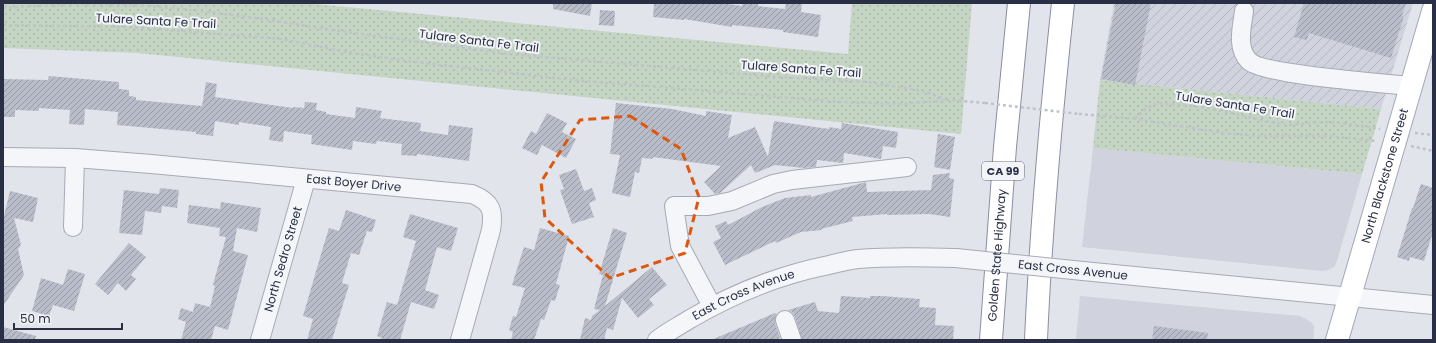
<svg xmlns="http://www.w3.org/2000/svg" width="1436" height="343" font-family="Poppins,sans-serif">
	<defs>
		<pattern id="industrial-furrows" width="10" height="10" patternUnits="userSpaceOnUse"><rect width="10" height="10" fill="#d0d3dd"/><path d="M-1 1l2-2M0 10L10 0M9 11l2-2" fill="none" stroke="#b3b5bf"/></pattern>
		<pattern id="grass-dots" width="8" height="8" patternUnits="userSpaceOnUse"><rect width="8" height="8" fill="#c5d5c3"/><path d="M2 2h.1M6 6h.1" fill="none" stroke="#a9b7a9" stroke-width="1.8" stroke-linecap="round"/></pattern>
		<pattern id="building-hatch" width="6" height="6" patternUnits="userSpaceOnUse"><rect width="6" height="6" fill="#b9bdc9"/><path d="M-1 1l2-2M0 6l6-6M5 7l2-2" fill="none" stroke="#969aa5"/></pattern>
	</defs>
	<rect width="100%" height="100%" fill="#e2e4eb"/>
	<!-- built -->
	<g fill="#d0d3dd">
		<polygon points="1093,148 1362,174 1337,261 1334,267 1328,270 1322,271 1082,247"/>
		<polygon points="1080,296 1300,316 1311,322 1314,326 1314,333 1313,340 1076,340"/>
	</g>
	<!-- industrial -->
	<polygon fill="url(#industrial-furrows)" points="1114,3 1413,3 1381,109 1100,80"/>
	<!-- grass -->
	<g fill="url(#grass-dots)">
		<polygon points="3,3 304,3 848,54 852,3 972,3 961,134 137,53 3,48"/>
		<polygon points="1100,80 1381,109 1362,174 1093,148"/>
	</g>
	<!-- building -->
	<g fill="url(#building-hatch)">
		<polygon points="553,3 592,3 590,16 553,9"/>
		<polygon points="654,3 722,3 742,6 742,3 758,3 758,6 785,9 786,3 802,3 801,12 821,15 818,37 783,32 783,30 732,25 732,27 684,19 684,20 653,17"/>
		<polygon points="1116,3 1151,3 1135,85 1101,79"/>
		<polygon points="1304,3 1406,3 1402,16 1404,16 1391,58 1309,33 1307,40 1294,37"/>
		<polygon points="600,10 615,11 614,26 599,25"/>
		<polygon points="49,76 119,82 119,89 129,90 129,96 136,97 136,100 202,106 206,82 217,84 215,97 293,108 293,107 304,108 305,102 317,103 316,110 326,112 326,114 355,118 356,107 382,111 380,118 421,123 420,131 448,135 449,125 473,128 469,161 417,154 417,156 401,155 402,144 377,141 376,144 353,141 352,150 311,144 312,135 284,131 283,142 269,140 271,127 239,122 239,125 215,121 213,136 196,134 196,132 117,125 118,112 85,109 84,125 69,124 70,110 39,108 39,111 15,110 15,117 3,117 3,79 48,80"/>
		<polygon points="616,103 672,109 706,116 706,111 732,115 728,138 755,127 768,157 774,121 829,129 829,127 841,129 842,123 898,132 896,148 883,146 881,159 844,153 843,163 817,160 816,167 804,168 775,165 755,173 751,165 720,193 715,194 704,182 721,166 653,157 652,159 642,158 639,173 635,172 630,197 612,193 620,155 610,154"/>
		<polygon points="547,113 567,123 562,132 576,139 566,158 542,145 537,155 522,148 531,131 536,134"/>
		<polygon points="938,134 955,137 950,170 934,167"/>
		<polygon points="576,169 584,191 592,188 596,200 589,203 594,217 572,224 560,190 564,189 559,175"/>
		<polygon points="950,173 949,178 954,179 950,217 929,214 887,215 887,214 852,217 853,221 821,229 822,230 801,232 776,243 775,241 725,265 713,242 721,238 715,226 726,221 728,225 762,207 785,198 811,195 811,197 866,182 867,192 931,190 933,175"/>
		<polygon points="1421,184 1433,188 1433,232 1424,261 1410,257 1409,261 1397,257 1412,208 1413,208"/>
		<polygon points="160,188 179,190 177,208 162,206 161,213 145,211 142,235 119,233 124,190 159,194"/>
		<polygon points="10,191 38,198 33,222 14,218 21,245 18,249 24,275 3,306 3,220"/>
		<polygon points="221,202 261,208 257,232 237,228 233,251 248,255 228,330 215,326 211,340 181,340 186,322 178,319 181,308 193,312 195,303 210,307 215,286 213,285 226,237 219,236 220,228 187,223 189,205 220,209"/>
		<polygon points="346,210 376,220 372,232 367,231 359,255 351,253 342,283 349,285 332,340 307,340 313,319 303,316 324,244 329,228 339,231"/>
		<polygon points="410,214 458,228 451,251 437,247 425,290 439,295 434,309 411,302 400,340 381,340 382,338 377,336 387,302 397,305 416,241 403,237"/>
		<polygon points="540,228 569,236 556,284 560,285 555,301 551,300 544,320 541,319 534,340 511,340 513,332 509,330 513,316 516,317 525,288 512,285 524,247 534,250"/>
		<polygon points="613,228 627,233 605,306 652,267 667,285 649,299 654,305 638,318 622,298 613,330 607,328 604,340 580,340 585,318 591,320 592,316 600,310 594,309 603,275 599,274"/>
		<polygon points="129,243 146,257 131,275 136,279 126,291 118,283 108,295 95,284"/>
		<polygon points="68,269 85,274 74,311 53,305 49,316 32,311 41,278 63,285"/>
		<polygon points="841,296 870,298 870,296 882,296 920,299 919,307 936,308 935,325 954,326 953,340 802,340 795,317 792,312 788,310 815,302 818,311 839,313"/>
		<polygon points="775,313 777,314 775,318 775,323 780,338 776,340 711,340"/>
		<polygon points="1154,326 1208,333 1207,340 1152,340"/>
		<polygon points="3,327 36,336 35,340 3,340"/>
	</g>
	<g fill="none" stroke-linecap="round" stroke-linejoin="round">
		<defs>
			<g id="minor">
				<path d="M1244,11C1242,27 1236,48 1249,61C1263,75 1384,83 1411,86"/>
				<path id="s1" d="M3,157L75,158L151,164L472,194C492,202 494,211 491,230L460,340"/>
				<polyline points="73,227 75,158"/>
				<polyline points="1083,271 1433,305"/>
				<polyline points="712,306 680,246 674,206 708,206 732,201 773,184 792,180 907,167"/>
				<polyline points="785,320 792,340"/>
				<path id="s2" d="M260,340L306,179"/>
				<path id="s3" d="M657,340C667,332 679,326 690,319C734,293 779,275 829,265C838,263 849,260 858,259C891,256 923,257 956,258"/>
			</g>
			<g id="major">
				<path id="s4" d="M1337,340L1433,11"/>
			</g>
			<g id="highway">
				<path id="s5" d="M991,340L1005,147L1019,3"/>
				<path d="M1036,340C1041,227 1051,115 1063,3"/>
			</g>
		</defs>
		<!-- minor casing -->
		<use href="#minor" stroke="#a7aab6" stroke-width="20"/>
		<!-- major casing -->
		<use href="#major" stroke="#a1a7b7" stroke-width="24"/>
		<!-- highway casing -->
		<use href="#highway" stroke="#898fa2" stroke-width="24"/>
		<!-- path -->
		<g stroke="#c0c2ca" stroke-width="2.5" stroke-dasharray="3 3" stroke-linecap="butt">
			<polyline points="3,8 76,4 135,5 193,10 270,20 325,29 508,54 778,77 868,82 923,91 949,100"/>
			<polyline points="3,25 129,27 282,39 346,52 406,61 573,80 840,102 901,104 951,100 985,103"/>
			<polyline points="1079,114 1135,119 1223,133 1258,136 1327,136 1377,141"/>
			<polyline points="1135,119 1146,108 1158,103 1210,108 1269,122 1290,125 1326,122 1342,123 1380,129"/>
			<polyline points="1415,133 1433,135"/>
			<polyline points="1411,146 1433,151"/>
		</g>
		<!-- minor -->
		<use href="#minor" stroke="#f5f6f9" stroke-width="18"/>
		<!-- major -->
		<use href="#major" stroke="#fff" stroke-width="22"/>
		<!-- highway -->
		<use href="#highway" stroke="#fff" stroke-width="22"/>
		<defs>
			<polyline id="minor-bridge" points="956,258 1083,271"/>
		</defs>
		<!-- minor-bridge casing -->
		<use href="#minor-bridge" stroke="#a7aab6" stroke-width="20" stroke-linecap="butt"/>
		<!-- path-bridge -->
		<polyline stroke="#c0c2ca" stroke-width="2.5" stroke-dasharray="3 3" stroke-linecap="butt" points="985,103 1079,114"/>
		<!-- minor-bridge -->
		<use href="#minor-bridge" stroke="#f5f6f9" stroke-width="18"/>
	</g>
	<!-- marked area -->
	<path fill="none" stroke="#de570f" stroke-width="3" stroke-dasharray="8 5" stroke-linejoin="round" d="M630,116L681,149L699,197L685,253L610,278L545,218L541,182L580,120Z"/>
	<g text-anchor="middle" stroke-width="4" stroke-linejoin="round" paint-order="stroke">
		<!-- shield labels -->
		<rect fill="#f2f4f8" stroke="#656a7a" stroke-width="1" x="982" y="162" width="42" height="18" rx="3"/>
		<g font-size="11" font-weight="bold" fill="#292f44">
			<text x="1003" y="175">CA 99</text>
		</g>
		<!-- street labels -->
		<g font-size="12" fill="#292f44" stroke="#f2f4f8">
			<text transform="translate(156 21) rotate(3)" y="4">Tulare Santa Fe Trail</text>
			<text transform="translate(479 41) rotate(7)" y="4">Tulare Santa Fe Trail</text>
			<text transform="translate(801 69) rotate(4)" y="4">Tulare Santa Fe Trail</text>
			<text transform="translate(1235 105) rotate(9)" y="4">Tulare Santa Fe Trail</text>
			<text dy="4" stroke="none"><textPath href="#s4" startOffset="171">North Blackstone Street</textPath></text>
			<text dy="4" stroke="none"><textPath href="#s1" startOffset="352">East Boyer Drive</textPath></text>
			<text dy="4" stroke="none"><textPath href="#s5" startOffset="85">Golden State Highway</textPath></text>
			<text dy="4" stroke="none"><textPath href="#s2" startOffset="84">North Sedro Street</textPath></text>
			<text transform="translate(1073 270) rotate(6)" y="4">East Cross Avenue</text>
			<text dy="4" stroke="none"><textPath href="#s3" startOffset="98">East Cross Avenue</textPath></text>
		</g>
	</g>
	<!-- border -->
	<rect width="1436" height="343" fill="none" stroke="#292f44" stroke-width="8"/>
	<!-- scale -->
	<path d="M14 323v6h108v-6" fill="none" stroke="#292f44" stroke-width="2"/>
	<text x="20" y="323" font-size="12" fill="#292f44" stroke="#f2f4f8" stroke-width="3" paint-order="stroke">50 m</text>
</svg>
